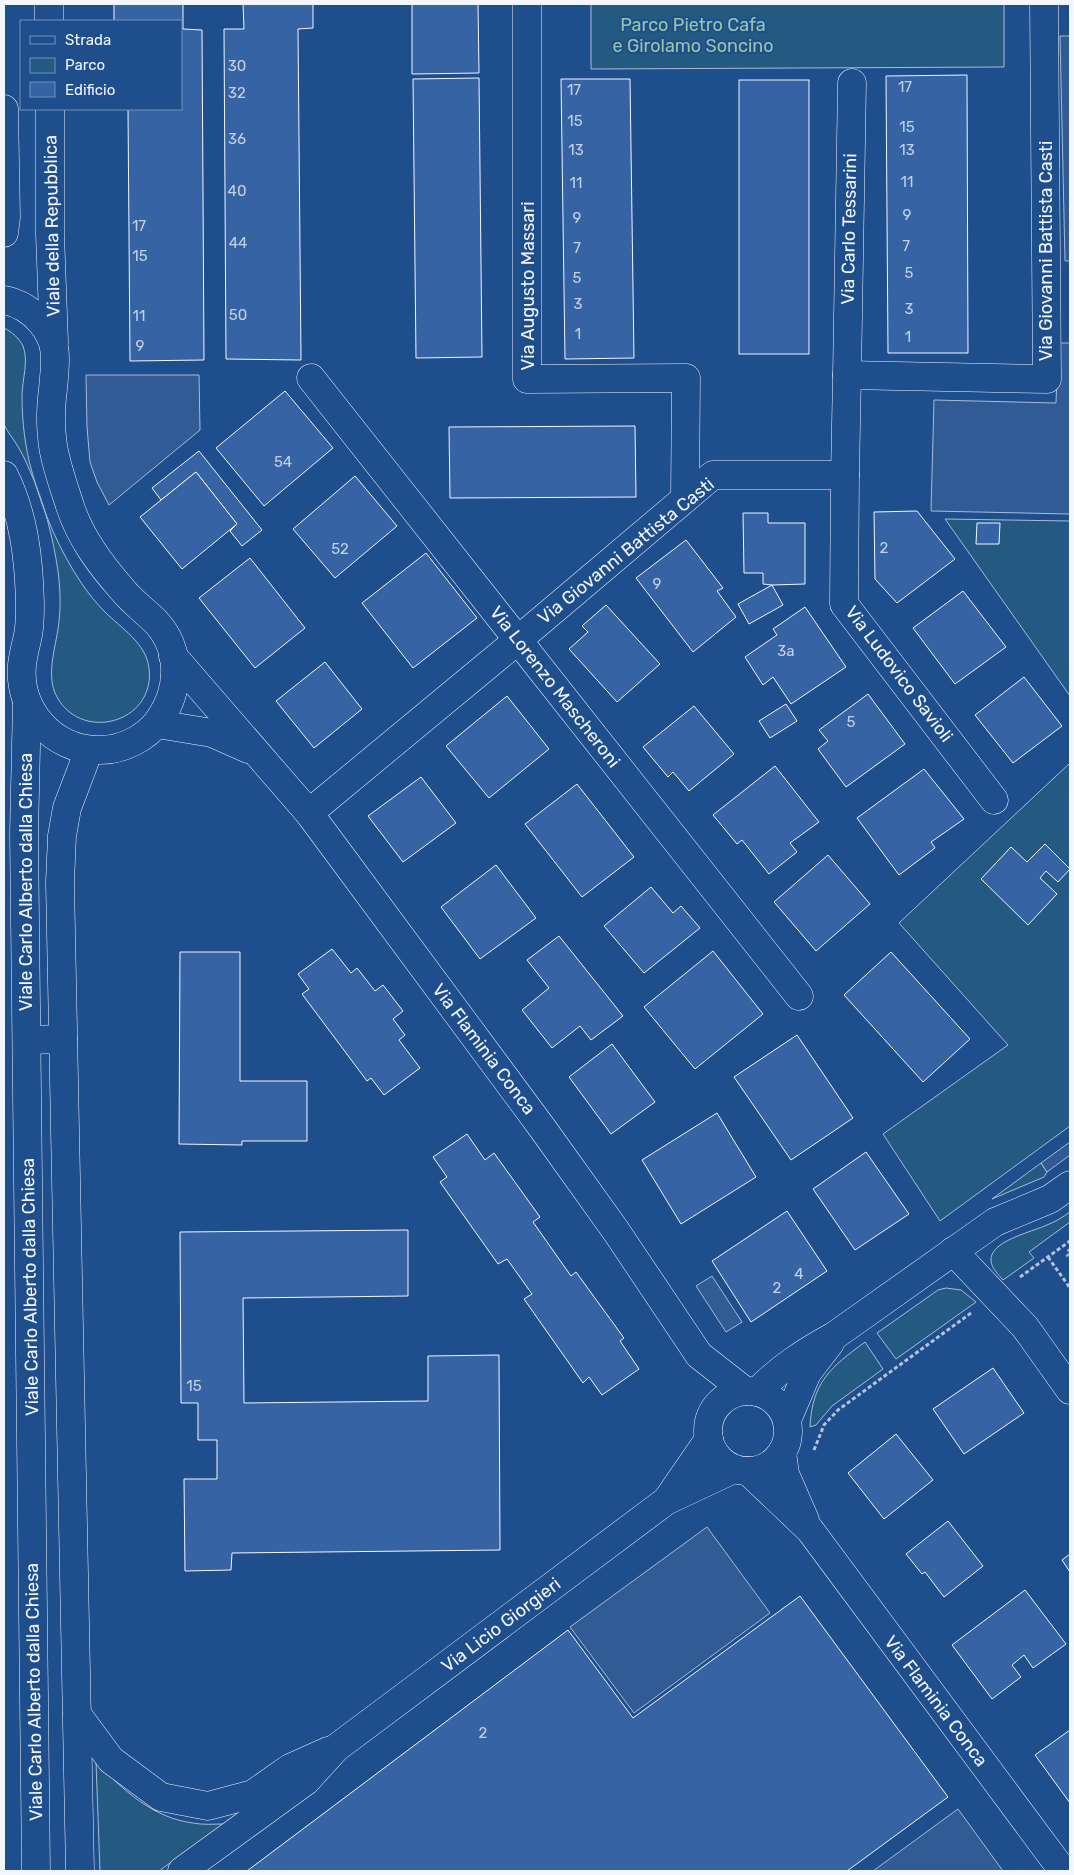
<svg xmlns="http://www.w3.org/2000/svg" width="1074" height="1875" font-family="Rubik,sans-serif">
	<rect width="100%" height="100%" fill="#1f4e8c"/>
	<!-- green -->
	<g fill="#245a82" stroke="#a8bbd7">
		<polygon points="591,4 1004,4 1004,67 591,69"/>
		<path d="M4,328C12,332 19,338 23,346C29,361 22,380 22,396C22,421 25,448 32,472C43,512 59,550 82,584C89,594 96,603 105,612C121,628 146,643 149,668C156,724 78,744 55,693C46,671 57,644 59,621C61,605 60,587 58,571C53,537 44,502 30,471C26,461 21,451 15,442C12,437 5,429 4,423C2,415 4,404 4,396C4,373 4,350 4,328Z"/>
		<polygon points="945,519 1070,521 1070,696"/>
		<polygon points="1070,763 1070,1126 940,1221 883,1134 1008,1045 899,923"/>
		<polygon points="1041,1163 1047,1172 1044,1177 992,1199"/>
		<path d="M1070,1212V1222L1029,1252L1034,1258L1003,1280C998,1274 992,1269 991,1261C989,1241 1032,1232 1047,1225C1055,1222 1063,1217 1070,1212Z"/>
		<polygon points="946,1288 961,1290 976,1302 896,1359 877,1333 938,1290"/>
		<path d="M865,1342L883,1369L832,1406L816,1425L810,1427C812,1382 831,1367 865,1342Z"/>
		<path d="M96,1762C123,1790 153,1818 193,1823C203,1825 213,1824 224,1824L159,1871H100Z"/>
	</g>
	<!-- parking -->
	<g fill="#305b95" stroke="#a8bbd7">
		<polygon points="1060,36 1070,36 1070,261 1065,261"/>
		<polygon points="1058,343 1070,343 1070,514 931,511 934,400 1056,403"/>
		<polygon points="86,375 199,375 200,430 109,505 97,482 90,462 87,427"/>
		<polygon points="1070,1142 1070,1155 1047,1172 1041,1163"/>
		<polygon points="712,1276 742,1322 726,1332 696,1286"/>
		<polygon points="707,1527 770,1613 634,1713 570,1627"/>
		<polygon points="958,1809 1003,1871 873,1871"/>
	</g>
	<!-- building -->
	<g fill="#3563a3" stroke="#f2f6ff">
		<polygon points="114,4 183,4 183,29 202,30 204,360 130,361 128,109 181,109 181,21 114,21"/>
		<polygon points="243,4 313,4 313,28 298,29 301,360 226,359 224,29 244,29"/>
		<polygon points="412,4 478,4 479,73 412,74"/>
		<polygon points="967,75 968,353 888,353 886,76"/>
		<polygon points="479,78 482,357 416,358 413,79"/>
		<polygon points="561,79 630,79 634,358 565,359"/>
		<rect x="739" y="80" width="70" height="274"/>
		<polygon points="285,391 333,448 264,506 216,448"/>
		<polygon points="635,426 636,497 450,498 449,427"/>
		<polygon points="199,451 262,530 242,546 230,531 237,524 196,472 161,500 152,488"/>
		<polygon points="196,472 237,524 182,569 140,517"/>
		<polygon points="355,476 397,526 335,578 293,529"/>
		<polygon points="917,511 955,559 897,603 875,579 874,512"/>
		<polygon points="743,513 768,513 768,523 805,523 805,584 772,585 763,584 763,573 744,573"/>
		<polygon points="977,523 1000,523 999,544 976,544"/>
		<polygon points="686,540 723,588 717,591 736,617 693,652 636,578"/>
		<polygon points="426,553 477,618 413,668 362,603"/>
		<polygon points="250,558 305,628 255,668 199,598"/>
		<polygon points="772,585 783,605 749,624 738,604"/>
		<polygon points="963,591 1006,647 955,684 913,628"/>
		<polygon points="606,605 660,664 617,702 569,649 588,632 582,626"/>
		<polygon points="805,607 846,667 791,704 773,677 763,685 745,657 777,635 773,629"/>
		<polygon points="325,662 362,709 314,748 276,701"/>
		<polygon points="1024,677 1062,726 1013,763 975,715"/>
		<polygon points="868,694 905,744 846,787 818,749 828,741 819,730"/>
		<polygon points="507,696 549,749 489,798 446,746"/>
		<polygon points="786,704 797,721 770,738 759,721"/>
		<polygon points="694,706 734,754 689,791 673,772 668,777 643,747"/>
		<polygon points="775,766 819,822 790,843 797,852 769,874 742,840 737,844 713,815"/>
		<polygon points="924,769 964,819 931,842 935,848 899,875 857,818"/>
		<polygon points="421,777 456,823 403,862 368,816"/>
		<polygon points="577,784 634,857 582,897 525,824"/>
		<polygon points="1045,844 1070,869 1058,882 1046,871 1040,878 1057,894 1028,925 981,879 1011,847 1027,862"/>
		<polygon points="828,855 870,904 816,951 774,902"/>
		<polygon points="496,865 536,918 480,959 441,907"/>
		<polygon points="651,887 673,913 681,906 700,928 644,973 604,926"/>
		<polygon points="559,936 623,1016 591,1040 580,1026 552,1048 522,1010 549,988 527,960"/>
		<polygon points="332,949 351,973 357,968 375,991 383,985 403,1011 393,1019 405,1035 399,1040 420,1068 384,1095 371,1078 367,1081 302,994 309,989 298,974"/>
		<polygon points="713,951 763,1014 695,1069 644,1007"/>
		<polygon points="180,952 240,952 240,1081 307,1081 307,1141 242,1141 242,1145 179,1144"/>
		<polygon points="891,952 970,1039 923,1082 844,995"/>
		<polygon points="797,1035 853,1118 791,1160 734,1077"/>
		<polygon points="612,1044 655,1102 611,1134 569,1077"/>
		<polygon points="717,1113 756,1177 681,1224 642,1160"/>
		<polygon points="467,1134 485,1160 494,1153 540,1217 533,1222 571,1276 576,1272 624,1338 620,1341 639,1369 602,1395 589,1377 583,1383 524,1299 532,1294 507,1259 498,1264 440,1182 447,1177 433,1157"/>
		<polygon points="866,1152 909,1214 855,1250 813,1189"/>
		<polygon points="787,1211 827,1271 751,1322 712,1261"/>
		<polygon points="408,1230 408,1296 243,1298 244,1403 428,1401 428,1356 499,1355 500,1550 232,1553 231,1570 185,1571 184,1479 217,1479 217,1440 198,1440 198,1403 181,1403 180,1232"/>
		<polygon points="993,1368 1024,1413 964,1454 933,1409"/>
		<polygon points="896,1434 933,1480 884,1519 848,1473"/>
		<polygon points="948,1521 983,1566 944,1597 925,1572 922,1574 906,1554"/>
		<polygon points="1070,1554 1070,1572 1062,1560"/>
		<polygon points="1025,1590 1066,1644 1033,1668 1024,1655 1012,1665 1021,1677 992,1699 952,1645"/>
		<polygon points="800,1596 948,1797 847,1871 247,1871 568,1630 633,1718"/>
		<polygon points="1070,1730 1070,1803 1035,1755"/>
	</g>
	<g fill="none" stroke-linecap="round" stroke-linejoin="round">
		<defs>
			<g id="minor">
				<polyline points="527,4 527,379 686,378 685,498"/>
				<polyline points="847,375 852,83"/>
				<polyline points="311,378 799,996"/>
				<polyline points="845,475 844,604 994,800"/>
				<polyline points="173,656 309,813 543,1129 616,1231 699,1355 745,1391"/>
				<polyline points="157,724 212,733 248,749"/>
				<polyline points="309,813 518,640 713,475 845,475 847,375 1047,379 1044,4"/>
				<polyline points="27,1040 63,1039"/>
				<polyline points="953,1251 1025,1327 1070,1390"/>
				<circle cx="748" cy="1431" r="40"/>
				<path d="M757,1392C780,1368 805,1352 834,1336L995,1222L1050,1199L1070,1185"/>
				<polyline points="787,1420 807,1373 830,1343"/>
				<polyline points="782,1453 785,1474 805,1520"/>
				<polyline points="748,1471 810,1530 1063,1871"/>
				<polyline points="667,1500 709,1439"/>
				<polyline points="77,1714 111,1760 161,1797 208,1806 253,1794 290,1768 328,1751"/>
				<polyline points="182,1871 306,1781 336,1748 666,1501 734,1469"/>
			</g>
			<g id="major">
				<polyline points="49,4 49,21"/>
				<polyline points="4,109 6,217 4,233"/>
				<polyline points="50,109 50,234 54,342"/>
				<path d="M4,300C19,303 31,310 41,322C60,344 55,363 53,389C51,405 50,421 52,437C53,457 64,487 70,506C80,537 99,563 121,588C131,601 145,611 156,622C182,650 180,691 159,720C146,739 120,751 97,750C52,749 18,710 22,665C23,655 26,645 28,635C30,625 30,614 30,604C29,559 24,515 4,475"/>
				<polyline points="27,702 24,834 36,1871"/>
				<polyline points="80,1871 60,882 62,836 67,808 89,750"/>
			</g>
		</defs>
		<!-- minor casing -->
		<use href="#minor" stroke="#f2f6ff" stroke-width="29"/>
		<!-- major casing -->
		<use href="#major" stroke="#f2f6ff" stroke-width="29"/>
		<!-- path -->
		<g stroke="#b3c4dc" stroke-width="3" stroke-dasharray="4 2.5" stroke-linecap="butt">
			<polyline points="1048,1257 1070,1288"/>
			<polyline points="1020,1277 1070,1241"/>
			<polyline points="814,1450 824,1425 838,1410 971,1313"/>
		</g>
		<!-- minor -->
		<use href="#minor" stroke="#1f4e8c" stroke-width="28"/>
		<!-- major -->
		<use href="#major" stroke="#1f4e8c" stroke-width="28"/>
		<!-- hedge -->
		<polyline stroke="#97c8a6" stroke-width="4" stroke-dasharray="2.5 4" stroke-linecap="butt" points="1070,1250 1066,1253 1070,1258"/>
	</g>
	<g text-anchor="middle" stroke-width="4" stroke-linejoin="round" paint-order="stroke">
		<!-- number labels -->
		<g font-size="15" fill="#c3d1e8">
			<text x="237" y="71">30</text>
			<text x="905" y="92">17</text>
			<text x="574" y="95">17</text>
			<text x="237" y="98">32</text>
			<text x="575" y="126">15</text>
			<text x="907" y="132">15</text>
			<text x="237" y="144">36</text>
			<text x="576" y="155">13</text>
			<text x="907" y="155">13</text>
			<text x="907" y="187">11</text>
			<text x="576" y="188">11</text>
			<text x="237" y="196">40</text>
			<text x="907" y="220">9</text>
			<text x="577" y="223">9</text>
			<text x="139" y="231">17</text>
			<text x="238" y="248">44</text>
			<text x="906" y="251">7</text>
			<text x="577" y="253">7</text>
			<text x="140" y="261">15</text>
			<text x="909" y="278">5</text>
			<text x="577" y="283">5</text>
			<text x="578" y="309">3</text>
			<text x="909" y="314">3</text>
			<text x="238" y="320">50</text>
			<text x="139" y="321">11</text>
			<text x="578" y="339">1</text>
			<text x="908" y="342">1</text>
			<text x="140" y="351">9</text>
			<text x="283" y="467">54</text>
			<text x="884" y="553">2</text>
			<text x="340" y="554">52</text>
			<text x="657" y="589">9</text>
			<text x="786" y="656">3a</text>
			<text x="851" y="727">5</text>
			<text x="799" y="1279">4</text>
			<text x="777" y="1293">2</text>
			<text x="194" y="1391">15</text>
			<text x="483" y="1738">2</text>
		</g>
		<!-- park labels -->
		<g font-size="18" fill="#97c8a6" stroke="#1f4e8c">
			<text x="693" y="31">Parco Pietro Cafa<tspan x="693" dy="21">e Girolamo Soncino</tspan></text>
		</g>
		<!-- street labels -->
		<g font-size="18" fill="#f2f6ff" stroke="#1f4e8c">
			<text transform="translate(52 226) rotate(-91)" y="6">Viale della Repubblica</text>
			<text transform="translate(849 229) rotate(-89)" y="6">Via Carlo Tessarini</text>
			<text transform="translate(1046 251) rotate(-90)" y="6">Via Giovanni Battista Casti</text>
			<text transform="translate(528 286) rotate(-90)" y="6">Via Augusto Massari</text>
			<text transform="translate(626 551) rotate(-39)" y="6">Via Giovanni Battista Casti</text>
			<text transform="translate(899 674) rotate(53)" y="6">Via Ludovico Savioli</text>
			<text transform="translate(555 687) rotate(52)" y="6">Via Lorenzo Mascheroni</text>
			<text transform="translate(26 882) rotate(-90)" y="6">Viale Carlo Alberto dalla Chiesa</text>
			<text transform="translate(484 1049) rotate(53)" y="6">Via Flaminia Conca</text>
			<text transform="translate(30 1287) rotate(-91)" y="6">Viale Carlo Alberto dalla Chiesa</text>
			<text transform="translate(501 1625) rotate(-37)" y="6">Via Licio Giorgieri</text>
			<text transform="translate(34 1692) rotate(-91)" y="6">Viale Carlo Alberto dalla Chiesa</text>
			<text transform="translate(936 1701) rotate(53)" y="6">Via Flaminia Conca</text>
		</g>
	</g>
	<!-- border -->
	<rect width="1074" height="1875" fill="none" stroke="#f2f6ff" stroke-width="10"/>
	<!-- legend -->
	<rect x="20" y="20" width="162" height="90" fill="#1f4e8c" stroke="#7391ba"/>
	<rect x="30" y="36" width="25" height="8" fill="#1f4e8c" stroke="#7391ba"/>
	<text x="65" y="45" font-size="15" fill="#f2f6ff">Strada</text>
	<rect x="30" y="58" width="25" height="15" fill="#245a82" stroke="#7391ba"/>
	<text x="65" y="70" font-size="15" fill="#f2f6ff">Parco</text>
	<rect x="30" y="82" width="25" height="15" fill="#3563a3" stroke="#7391ba"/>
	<text x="65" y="95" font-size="15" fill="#f2f6ff">Edificio</text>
</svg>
